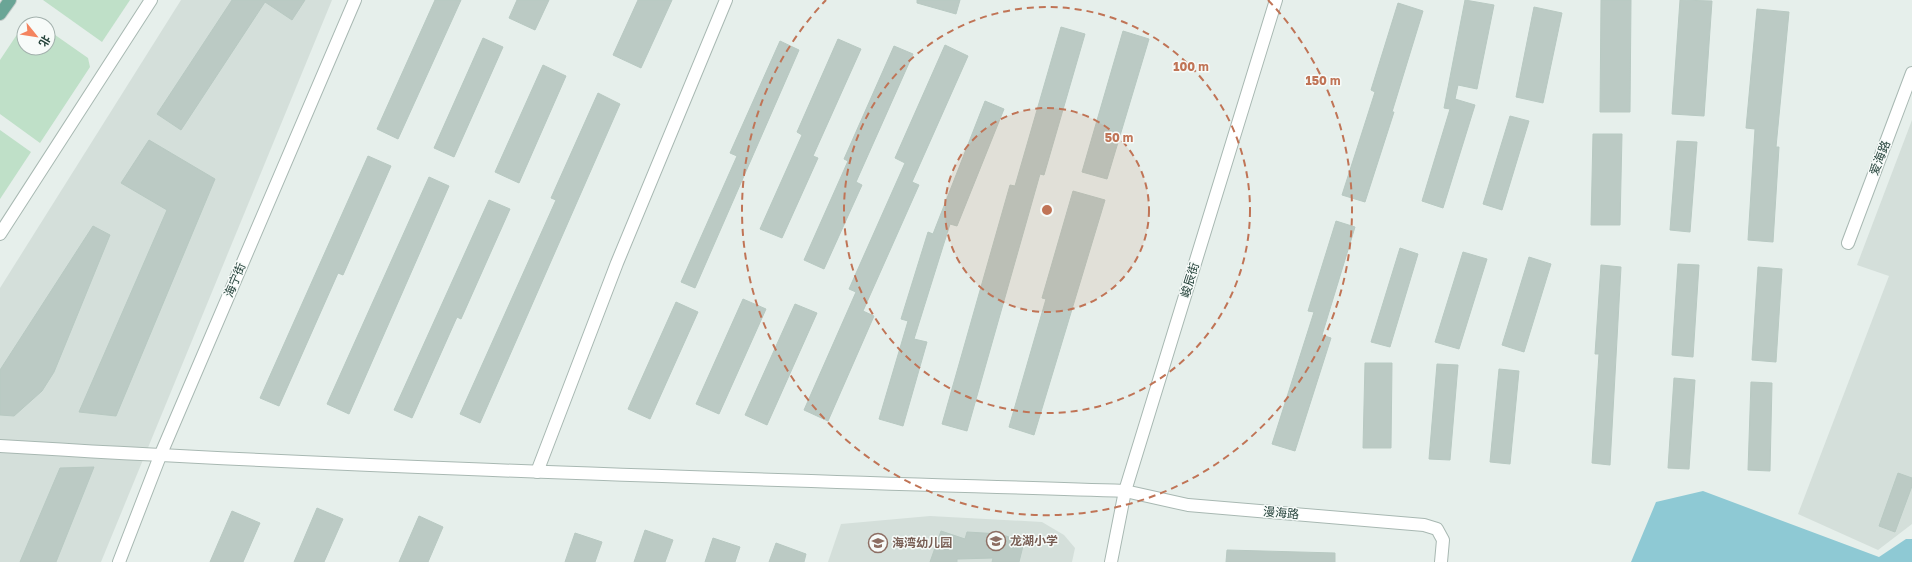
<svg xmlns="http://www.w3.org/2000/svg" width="1912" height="562" font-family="'Golos Text','Noto Sans SC',sans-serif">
	<rect width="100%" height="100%" fill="#e6efeb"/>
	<!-- built -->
	<g fill="#d4dfda">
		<polygon points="181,0 332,0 101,562 0,562 0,288"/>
		<polygon points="1912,120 1912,524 1878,550 1798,514 1889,276 1857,265"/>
		<polygon points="930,516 1042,522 1064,535 1075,548 1072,562 828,562 841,524"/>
	</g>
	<!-- green -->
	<g fill="#bfe0c8">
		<polygon points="43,0 130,0 102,42"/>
		<polygon points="24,24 24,48 48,48 48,30 88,58 90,67 40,143 0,114 0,60"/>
		<polygon points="0,130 31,152 0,199"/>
	</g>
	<!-- water -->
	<polygon fill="#8ec9d4" points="1703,491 1879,557 1906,539 1912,539 1912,562 1631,562 1656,502"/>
	<!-- building -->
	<g fill="#bbcac4" stroke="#b8c9c2">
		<polygon points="232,0 305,0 292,20 265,2 181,130 157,114"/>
		<polygon points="435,0 461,0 398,139 377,129"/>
		<polygon points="517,0 549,0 535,30 509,18"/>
		<polygon points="638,0 672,0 641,68 613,55"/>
		<polygon points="917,0 960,0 956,14 917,3"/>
		<polygon points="1465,0 1494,5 1477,89 1458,85 1455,99 1475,105 1443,208 1422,201 1450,109 1444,108"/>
		<polygon points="1601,0 1631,0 1630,112 1600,112"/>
		<polygon points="1680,0 1712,1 1704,116 1672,114"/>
		<polygon points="1398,3 1423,11 1392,112 1394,112 1365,202 1342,195 1375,92 1371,90"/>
		<polygon points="1534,7 1562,13 1543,103 1516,97"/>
		<polygon points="1757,9 1789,12 1776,147 1779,147 1773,242 1748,240 1755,129 1746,128"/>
		<polygon points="1061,27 1085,34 1044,175 1040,174 967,431 942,424 1010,185 1015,186"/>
		<polygon points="1123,31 1149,39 1107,179 1082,172"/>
		<polygon points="483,38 503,47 454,157 434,148"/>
		<polygon points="838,39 861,49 813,156 818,158 782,238 760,229 802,135 797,132"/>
		<polygon points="780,41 799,50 695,288 681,282 737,156 730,153"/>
		<polygon points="945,45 968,56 912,182 919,185 863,311 874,316 828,421 804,410 856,292 849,289 905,163 895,158"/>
		<polygon points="894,46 913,54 856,182 862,185 824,269 804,260 848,161 844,159"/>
		<polygon points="543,65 566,76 519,183 495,172"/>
		<polygon points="598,93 620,104 480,423 460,414 556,200 551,198"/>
		<polygon points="985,101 1004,109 957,226 950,224 914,339 927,342 903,426 879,419 908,321 901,319 928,232 933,234"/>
		<polygon points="1510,116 1529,121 1502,210 1483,204"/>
		<polygon points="1593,134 1622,134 1620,225 1591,225"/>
		<polygon points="149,140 215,179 116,416 79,412 167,210 121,183"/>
		<polygon points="1677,141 1697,142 1690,232 1670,230"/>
		<polygon points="368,156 391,166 343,275 338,273 279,406 260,398"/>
		<polygon points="429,177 449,186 349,414 327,404"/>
		<polygon points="1073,191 1105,200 1034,435 1009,427 1046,299 1042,298"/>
		<polygon points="489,200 510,209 461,319 457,317 412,418 394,410"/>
		<polygon points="1336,221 1355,227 1322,335 1331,338 1295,451 1272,444 1314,312 1308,311"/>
		<polygon points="93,226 110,235 54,372 42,391 14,416 0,415 0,370"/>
		<polygon points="1400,248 1418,254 1390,347 1371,342"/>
		<polygon points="1463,252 1487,259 1459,349 1435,342"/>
		<polygon points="1529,257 1551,264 1524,352 1502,345"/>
		<polygon points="1678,264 1699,265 1693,357 1672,355"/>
		<polygon points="1601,265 1621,267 1610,465 1592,463 1599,354 1595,354"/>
		<polygon points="1758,267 1782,269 1776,362 1752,360"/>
		<polygon points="743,299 766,309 719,414 696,404"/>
		<polygon points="676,302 698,312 650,419 628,409"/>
		<polygon points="795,304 817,313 767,425 745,415"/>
		<polygon points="1365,363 1392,363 1391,448 1363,448"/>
		<polygon points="1437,364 1458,365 1450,460 1429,459"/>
		<polygon points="1499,369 1519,371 1510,464 1490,462"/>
		<polygon points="1674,378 1695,380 1689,469 1668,468"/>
		<polygon points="1751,382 1772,383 1770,471 1748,470"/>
		<polygon points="94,467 56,562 20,562 60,468"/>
		<polygon points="1898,473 1912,478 1912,486 1895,532 1879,526"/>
		<polygon points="317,508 343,519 324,562 294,562"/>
		<polygon points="232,511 260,523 243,562 210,562"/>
		<polygon points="419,516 443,527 428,562 399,562"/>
		<polygon points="645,530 673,540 665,562 634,562"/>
		<polygon points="941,531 965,539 967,532 1000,534 1024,542 1019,562 992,562 993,558 957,559 957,562 930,562"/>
		<polygon points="575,533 602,542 595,562 565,562"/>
		<polygon points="713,538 740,547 735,562 705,562"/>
		<polygon points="776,543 806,554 804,562 769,562"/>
		<polygon points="1227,550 1335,553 1335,562 1226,562"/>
	</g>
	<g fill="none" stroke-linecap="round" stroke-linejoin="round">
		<defs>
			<g id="minor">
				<polyline points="0,234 151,0"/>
				<polyline points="1848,243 1912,73"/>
				<path d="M0,446C375,469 750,479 1125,491L1188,505L1424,525L1437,529L1443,540L1441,562"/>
				<polyline points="537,472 617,263 726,0"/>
				<polyline points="119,562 160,456 355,0"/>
				<polyline points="1111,562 1125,491 1276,0"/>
			</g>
			<polyline id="major" points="0,14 10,0"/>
		</defs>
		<!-- minor casing -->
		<use href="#minor" stroke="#a8b8b2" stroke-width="14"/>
		<!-- major casing -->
		<use href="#major" stroke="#c2cac8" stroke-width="14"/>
		<!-- minor -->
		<use href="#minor" stroke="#fff" stroke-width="12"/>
		<!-- major -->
		<use href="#major" stroke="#6aa596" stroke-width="12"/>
	</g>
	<!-- distance rings -->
	<circle cx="1047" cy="210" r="102" fill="#c07456" fill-opacity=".12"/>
	<g fill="none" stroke="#c07456" stroke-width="2" stroke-dasharray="7 5">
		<circle cx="1047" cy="210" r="102"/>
		<circle cx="1047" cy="210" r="203"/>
		<path d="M1268 0A305 305 0 1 1 826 0"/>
	</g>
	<!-- icons -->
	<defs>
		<symbol id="school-ring" viewBox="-11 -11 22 22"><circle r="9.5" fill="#f7fbf9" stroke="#8d6e63" stroke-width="1.5"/><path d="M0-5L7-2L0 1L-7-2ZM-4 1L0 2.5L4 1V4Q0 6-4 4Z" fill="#8d6e63"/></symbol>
	</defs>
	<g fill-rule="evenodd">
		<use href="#school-ring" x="985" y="530" width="22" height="22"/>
		<use href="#school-ring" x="867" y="532" width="22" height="22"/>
	</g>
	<g text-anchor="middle" stroke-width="3" stroke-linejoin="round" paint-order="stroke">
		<!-- street labels -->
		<g font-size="12" fill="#24423a" stroke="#f7fbf9">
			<text transform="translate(1880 158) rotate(-69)" y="4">爱海路</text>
			<text transform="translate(235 280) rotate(-67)" y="4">海宁街</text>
			<text transform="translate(1190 280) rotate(-73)" y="4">峻辰街</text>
			<text transform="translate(1281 513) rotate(5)" y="4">漫海路</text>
		</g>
		<!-- education labels -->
		<g font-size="12" font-weight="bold" fill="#785e54" stroke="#f7fbf9" text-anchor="start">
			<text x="1010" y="545">龙湖小学</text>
			<text x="892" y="547">海湾幼儿园</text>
		</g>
	</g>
	<circle cx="1047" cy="210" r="6" fill="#c07456" stroke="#f7fbf9" stroke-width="2"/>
	<g font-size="12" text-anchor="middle" font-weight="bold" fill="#c07456" stroke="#f7fbf9" stroke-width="3" stroke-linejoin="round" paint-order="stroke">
		<text x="1191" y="71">100 m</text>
		<text x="1323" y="85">150 m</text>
		<text x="1119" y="142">50 m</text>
	</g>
	<!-- north arrow -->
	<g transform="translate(36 36) rotate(120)"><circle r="19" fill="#f7fbf9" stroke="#a3b1ad"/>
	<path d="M0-3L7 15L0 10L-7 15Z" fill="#f4845f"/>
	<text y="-6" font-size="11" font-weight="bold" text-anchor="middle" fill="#24423a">北</text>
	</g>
</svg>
